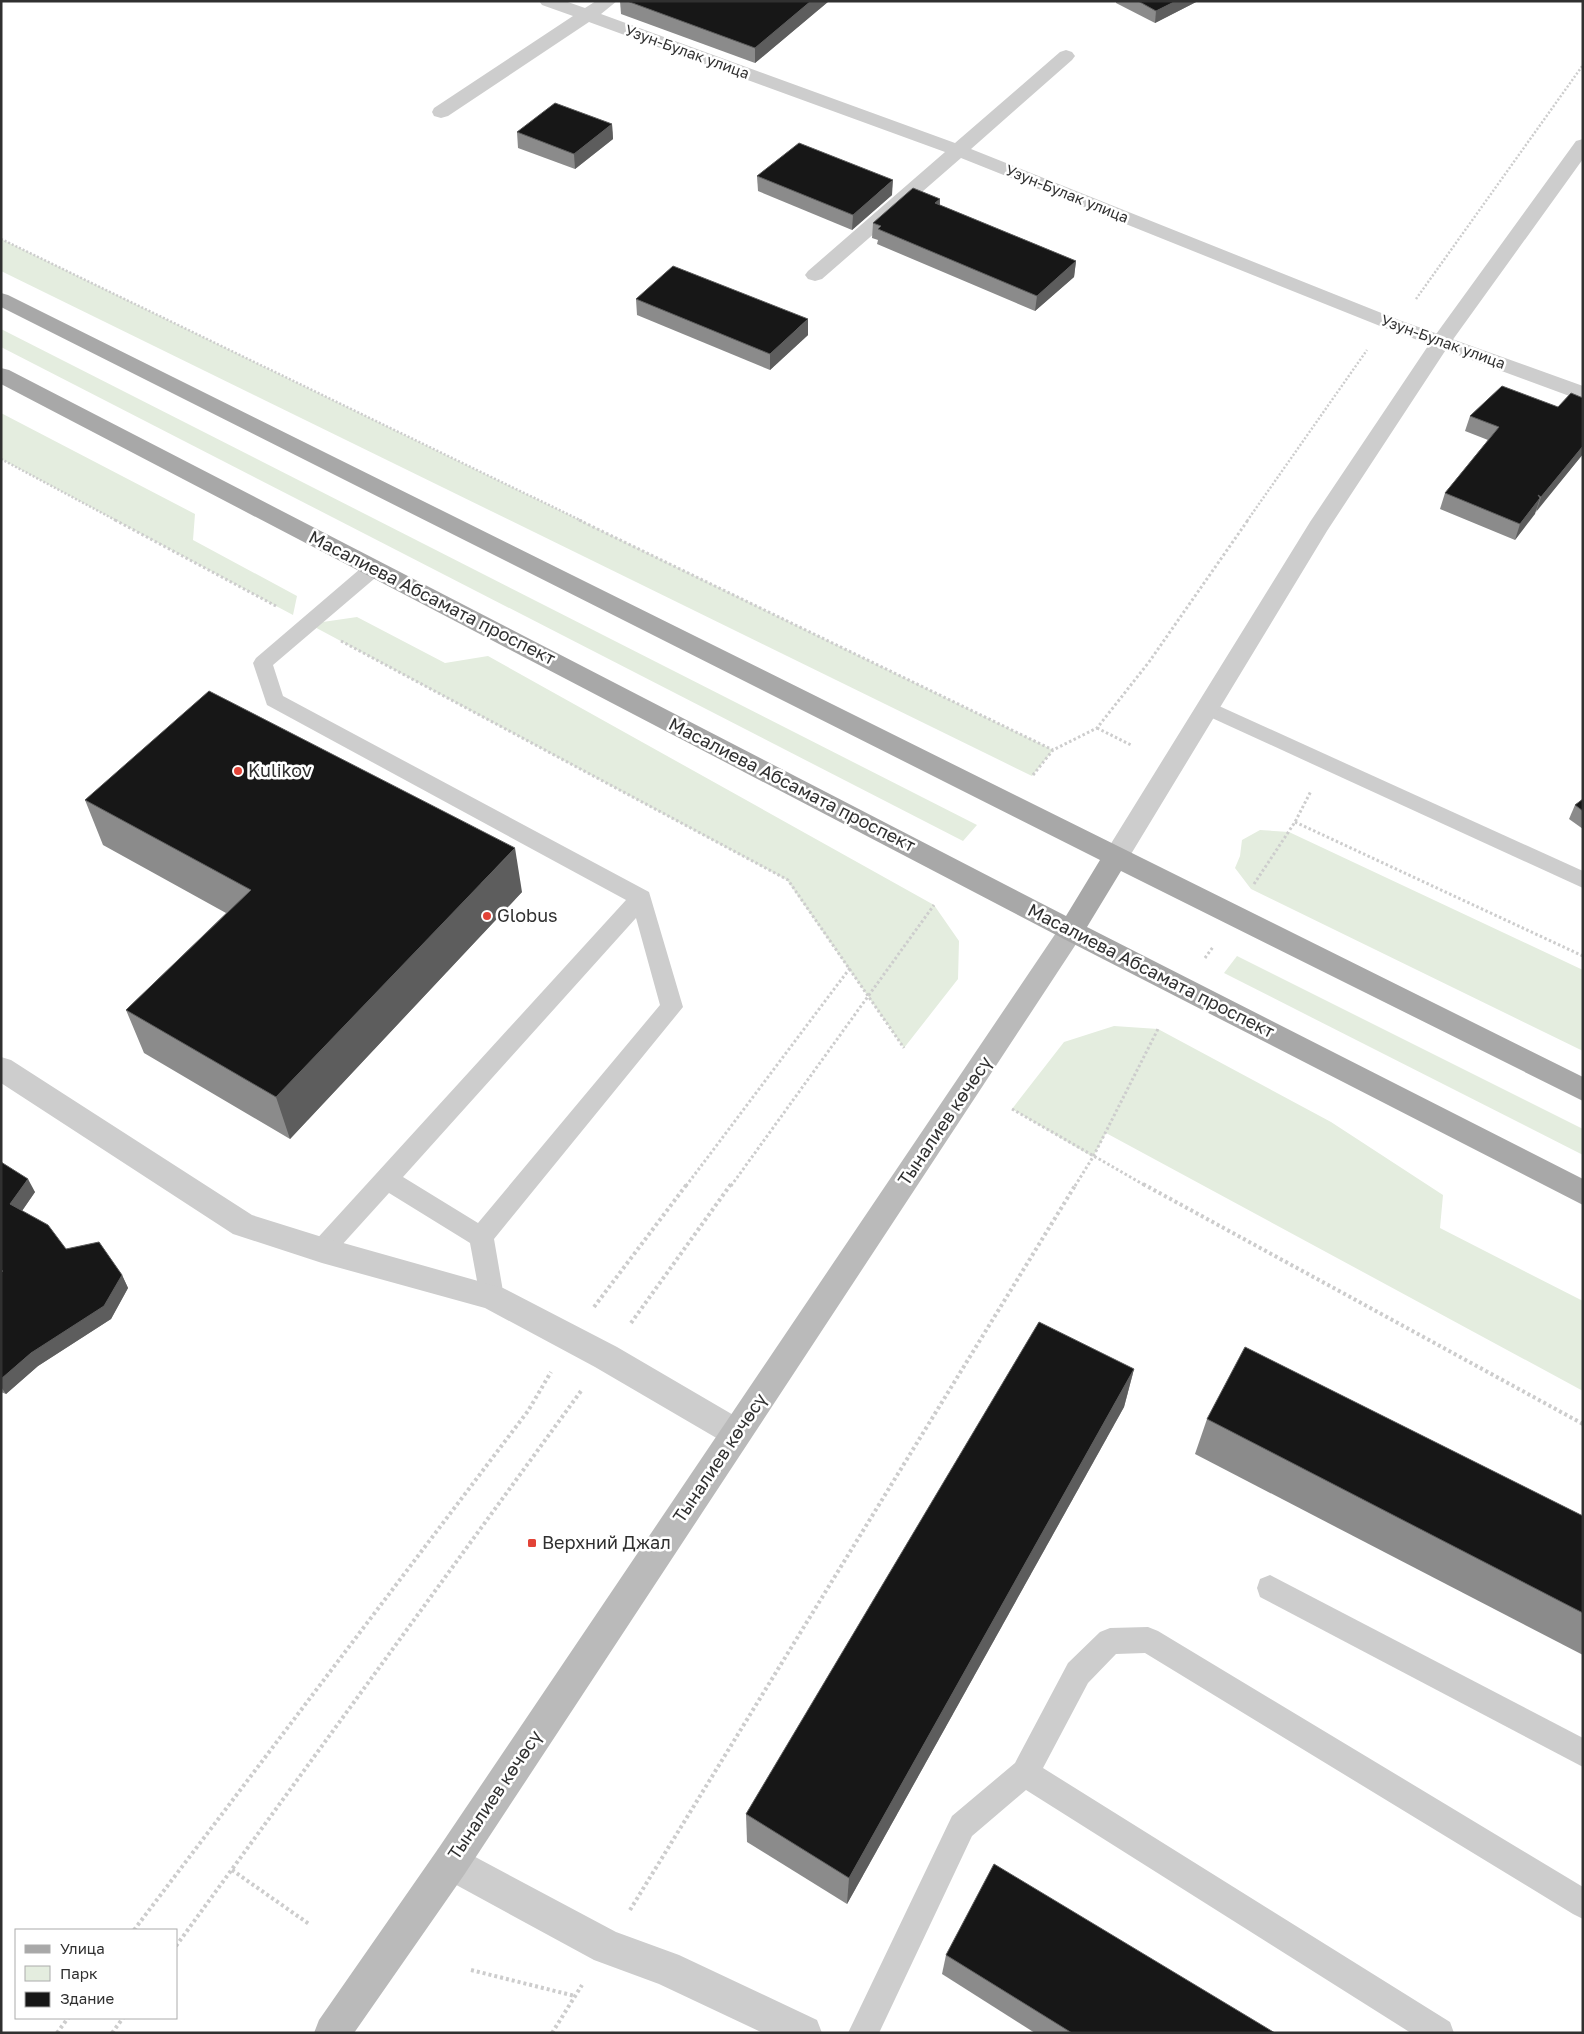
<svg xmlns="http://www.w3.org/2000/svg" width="1584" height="2034" font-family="'Golos Text',sans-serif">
	<rect width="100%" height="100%" fill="#fff"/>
	<!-- green -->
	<g fill="#e4eddf">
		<polygon points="1,239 1053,750 1032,776 1,271"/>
		<polygon points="1,329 977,825 963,841 1,347"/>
		<polygon points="1,413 195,514 193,540 297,596 293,615 1,459"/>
		<polygon points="357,617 445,663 488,656 934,905 959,941 958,979 904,1048 787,880 309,624"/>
		<polygon points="1260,830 1289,832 1583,970 1583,1051 1251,889 1235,868 1240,856 1242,840"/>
		<polygon points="1237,956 1583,1129 1583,1155 1224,973"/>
		<polygon points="1114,1026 1158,1029 1331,1122 1443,1195 1440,1228 1583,1301 1583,1391 1106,1133 1093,1157 1012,1109 1064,1042"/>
	</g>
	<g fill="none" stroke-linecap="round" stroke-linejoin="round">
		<!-- path-far2 -->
		<g stroke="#cdcdcd" stroke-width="2.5" stroke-dasharray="2 2" stroke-linecap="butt">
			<polyline points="1,239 582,521"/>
			<polyline points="1416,299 1583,65"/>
			<polyline points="1,459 117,521"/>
			<polyline points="1247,521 1367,350"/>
		</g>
		<!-- path-far1 -->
		<g stroke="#cdcdcd" stroke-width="3" stroke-dasharray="2.5 2.5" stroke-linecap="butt">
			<polyline points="115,520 276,606"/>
			<polyline points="579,520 1053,750"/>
			<polyline points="341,641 788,880 904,1048"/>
			<polyline points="1097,728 1131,745"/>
			<polyline points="1033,775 1053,750 1097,728 1149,662 1248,520"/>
			<polyline points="1295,822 1583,956"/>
			<polyline points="1254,884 1295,822 1311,791"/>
			<polyline points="1205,958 1213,947"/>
			<polyline points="1012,1109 1146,1186"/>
			<polyline points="686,1186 850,968"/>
			<polyline points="731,1186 934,905"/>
			<polyline points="1075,1186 1093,1157 1158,1029"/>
		</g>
		<!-- path -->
		<g stroke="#cdcdcd" stroke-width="4" stroke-dasharray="3 3" stroke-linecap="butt">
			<polyline points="1143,1184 1583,1424"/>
			<polyline points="594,1307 687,1184"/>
			<polyline points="631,1323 731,1184"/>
			<polyline points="232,1870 309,1924"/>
			<polyline points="630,1910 1076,1184"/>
			<polyline points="134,1930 528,1411 551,1372"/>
			<polyline points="176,1946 581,1391"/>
			<polyline points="471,1970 575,1996"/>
			<polyline points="57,2033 68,2018"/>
			<polyline points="112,2033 123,2018"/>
			<polyline points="552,2033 582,1985"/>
		</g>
		<!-- service -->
		<g fill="#cdcdcd" fill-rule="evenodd">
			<path d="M374,562L381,563L384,568L381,573L273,665L283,696L649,892L683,1007L494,1239L504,1297L501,1305L492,1308L483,1305L480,1297L470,1243L389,1193L331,1257L322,1260L313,1257L310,1250L313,1243L626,900L267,705L253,663L256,658L367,563ZM636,918L660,1005L478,1223L403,1177Z"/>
			<polygon points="1208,701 1583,871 1583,888 1201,713 1198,708 1201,703"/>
			<polygon points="1270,1575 1583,1738 1583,1767 1260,1597 1257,1588 1260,1579"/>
			<polygon points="1148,1627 1158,1631 1583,1887 1583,1919 1573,1914 1145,1653 1116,1654 1088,1683 1043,1768 1450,2022 1454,2033 1411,2033 1026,1790 972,1836 879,2033 848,2033 952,1816 1015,1763 1068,1663 1100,1632 1110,1628"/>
		</g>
		<!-- minor -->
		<g fill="#cdcdcd" fill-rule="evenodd">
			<polygon points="539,1 565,1 585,8 596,1 617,1 601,14 955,143 1060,52 1066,50 1072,52 1075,56 1072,60 971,149 1399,320 1583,386 1583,401 1385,328 961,158 822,279 815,281 808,279 805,275 808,271 945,152 589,22 448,116 441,118 434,116 432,112 434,108 573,16 542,5"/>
			<polygon points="1,1057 11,1060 252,1215 322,1237 503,1288 617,1347 747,1423 752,1433 747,1443 736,1447 725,1443 595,1367 485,1308 322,1263 233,1234 1,1083"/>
			<polygon points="451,1844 616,1932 679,1955 817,2020 822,2033 763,2033 659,1984 594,1960 438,1875 433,1862 438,1849"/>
		</g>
		<!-- tertiary -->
		<polygon fill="#cdcdcd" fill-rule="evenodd" points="1583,139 1583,159 1449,345 1327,531 1125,864 1116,867 1107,864 1103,857 1107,850 1310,522 1434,337 1576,141"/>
		<!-- secondary -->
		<polygon fill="#bababa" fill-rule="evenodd" points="1071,921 1080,924 1084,931 1080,938 464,1875 354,2033 314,2033 319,2020 438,1849 1062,924"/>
		<!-- primary -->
		<polygon fill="#a8a8a8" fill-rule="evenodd" points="1,293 8,295 1583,1077 1583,1101 1121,871 1087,927 1583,1179 1583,1205 1062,938 1,384 1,368 9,370 1066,916 1100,860 1,307"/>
	</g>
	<!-- wall -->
	<g fill="#8b8b8b">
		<polygon points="620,1 829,1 755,63 621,14"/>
		<polygon points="1116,1 1198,1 1155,23 1116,3"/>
		<polygon points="612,124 613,139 575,169 518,148 517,132"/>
		<polygon points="757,176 892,195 852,230 758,191"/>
		<polygon points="940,199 940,205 1076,261 1074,277 1035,311 877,244 878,240 872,238 873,223"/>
		<polygon points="636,299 808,335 770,370 637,315"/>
		<polygon points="1583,398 1583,454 1535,512 1515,540 1440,509 1445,493 1488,440 1465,431 1470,416 1558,407"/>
		<polygon points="1583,799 1583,829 1569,819 1575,805"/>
		<polygon points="85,800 522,892 290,1139 144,1053 126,1010 226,913 103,845"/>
		<polygon points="1,1162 35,1192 22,1211 66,1249 122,1275 128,1288 111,1319 38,1366 6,1394 1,1392"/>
		<polygon points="1134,1369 1124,1407 847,1904 747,1842 746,1814"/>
		<polygon points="1207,1419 1583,1516 1583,1655 1195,1454"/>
		<polygon points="946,1955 1275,2033 1035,2033 942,1974"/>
	</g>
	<!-- shaded-wall -->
	<g fill="#5d5d5d">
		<polygon points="811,1 829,1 755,63 755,48"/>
		<polygon points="1176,1 1198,1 1155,23 1156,11"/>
		<polygon points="612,124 613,139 575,169 574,154"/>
		<polygon points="893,180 892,195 852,230 853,215"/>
		<polygon points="940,199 939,214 935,203"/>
		<polygon points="1076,261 1074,277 1035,311 1037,296"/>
		<polygon points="808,319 808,335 770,370 770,354"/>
		<polygon points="1583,446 1583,454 1536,512 1541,497"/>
		<polygon points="1540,498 1535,514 1515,540 1520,524"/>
		<polygon points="515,848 522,892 290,1139 276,1097"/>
		<polygon points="28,1179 35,1192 17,1218 10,1204"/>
		<polygon points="122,1275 128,1288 111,1319 38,1366 6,1394 1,1387 1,1379"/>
		<polygon points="1134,1369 1124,1407 847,1904 849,1878"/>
	</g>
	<!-- building -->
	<g fill="#171717" stroke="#5d5d5d">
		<polygon points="627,1 811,1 755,48"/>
		<polygon points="1138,1 1176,1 1156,11"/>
		<polygon points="555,103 612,124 574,154 517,132"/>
		<polygon points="799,143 893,180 853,215 757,176"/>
		<polygon points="913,188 940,199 935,203 1076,261 1037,296 878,229 881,226 873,223"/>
		<polygon points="673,266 808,319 770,354 636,299"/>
		<polygon points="1502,386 1558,407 1571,393 1583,398 1583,446 1541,497 1538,495 1540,498 1520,524 1445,493 1499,427 1470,416"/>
		<polygon points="209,691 515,848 276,1097 126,1010 251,890 85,800"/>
		<polygon points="1583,799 1583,811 1575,805"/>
		<polygon points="1,1162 28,1179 10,1204 48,1225 66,1249 99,1242 122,1275 104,1306 31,1353 1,1379 1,1273 3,1271 1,1270"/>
		<polygon points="1039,1322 1134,1369 849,1878 746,1814"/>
		<polygon points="1245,1347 1583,1516 1583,1613 1207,1419"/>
		<polygon points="994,1864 1275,2033 1072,2033 946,1955"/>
	</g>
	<!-- markers -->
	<g fill="#e24337" stroke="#fff" stroke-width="2">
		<circle cx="238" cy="771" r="5"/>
		<circle cx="487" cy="916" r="5"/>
		<rect x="527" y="1538" width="10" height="10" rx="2.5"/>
	</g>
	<g text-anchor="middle" stroke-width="5" stroke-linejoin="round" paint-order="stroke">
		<!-- far-street labels -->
		<g font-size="15" fill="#303030" stroke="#fff">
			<text transform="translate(687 52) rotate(20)" y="5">Узун-Булак улица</text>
			<text transform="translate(1067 194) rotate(22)" y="5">Узун-Булак улица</text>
			<text transform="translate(1443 342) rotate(20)" y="5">Узун-Булак улица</text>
		</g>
		<!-- street labels -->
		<g font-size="18" fill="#303030" stroke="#fff">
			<text transform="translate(432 598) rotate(27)" y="6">Масалиева Абсамата проспект</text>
			<text transform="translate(792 785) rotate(27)" y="6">Масалиева Абсамата проспект</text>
			<text transform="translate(1151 971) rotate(27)" y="6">Масалиева Абсамата проспект</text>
			<text transform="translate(945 1121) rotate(-56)" y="6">Тыналиев көчөсү</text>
			<text transform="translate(720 1458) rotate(-56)" y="6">Тыналиев көчөсү</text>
			<text transform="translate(495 1795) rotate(-56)" y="6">Тыналиев көчөсү</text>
		</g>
		<!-- poi labels -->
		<g font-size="18" fill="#303030" stroke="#fff" text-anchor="start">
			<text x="248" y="777">Kulikov</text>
			<text x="497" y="922">Globus</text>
			<text x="542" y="1549">Верхний Джал</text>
		</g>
	</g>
	<!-- border -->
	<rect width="1584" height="2034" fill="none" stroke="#303030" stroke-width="5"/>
	<!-- legend -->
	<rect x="15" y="1929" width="162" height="90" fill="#ffffff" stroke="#acacac"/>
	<rect x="25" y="1945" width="25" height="8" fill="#a8a8a8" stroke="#acacac"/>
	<text x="60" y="1954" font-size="15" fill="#303030">Улица</text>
	<rect x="25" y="1966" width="25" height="15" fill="#e4eddf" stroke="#acacac"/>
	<text x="60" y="1979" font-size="15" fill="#303030">Парк</text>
	<rect x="25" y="1992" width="25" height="15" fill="#171717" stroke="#acacac"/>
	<text x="60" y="2004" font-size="15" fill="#303030">Здание</text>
</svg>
